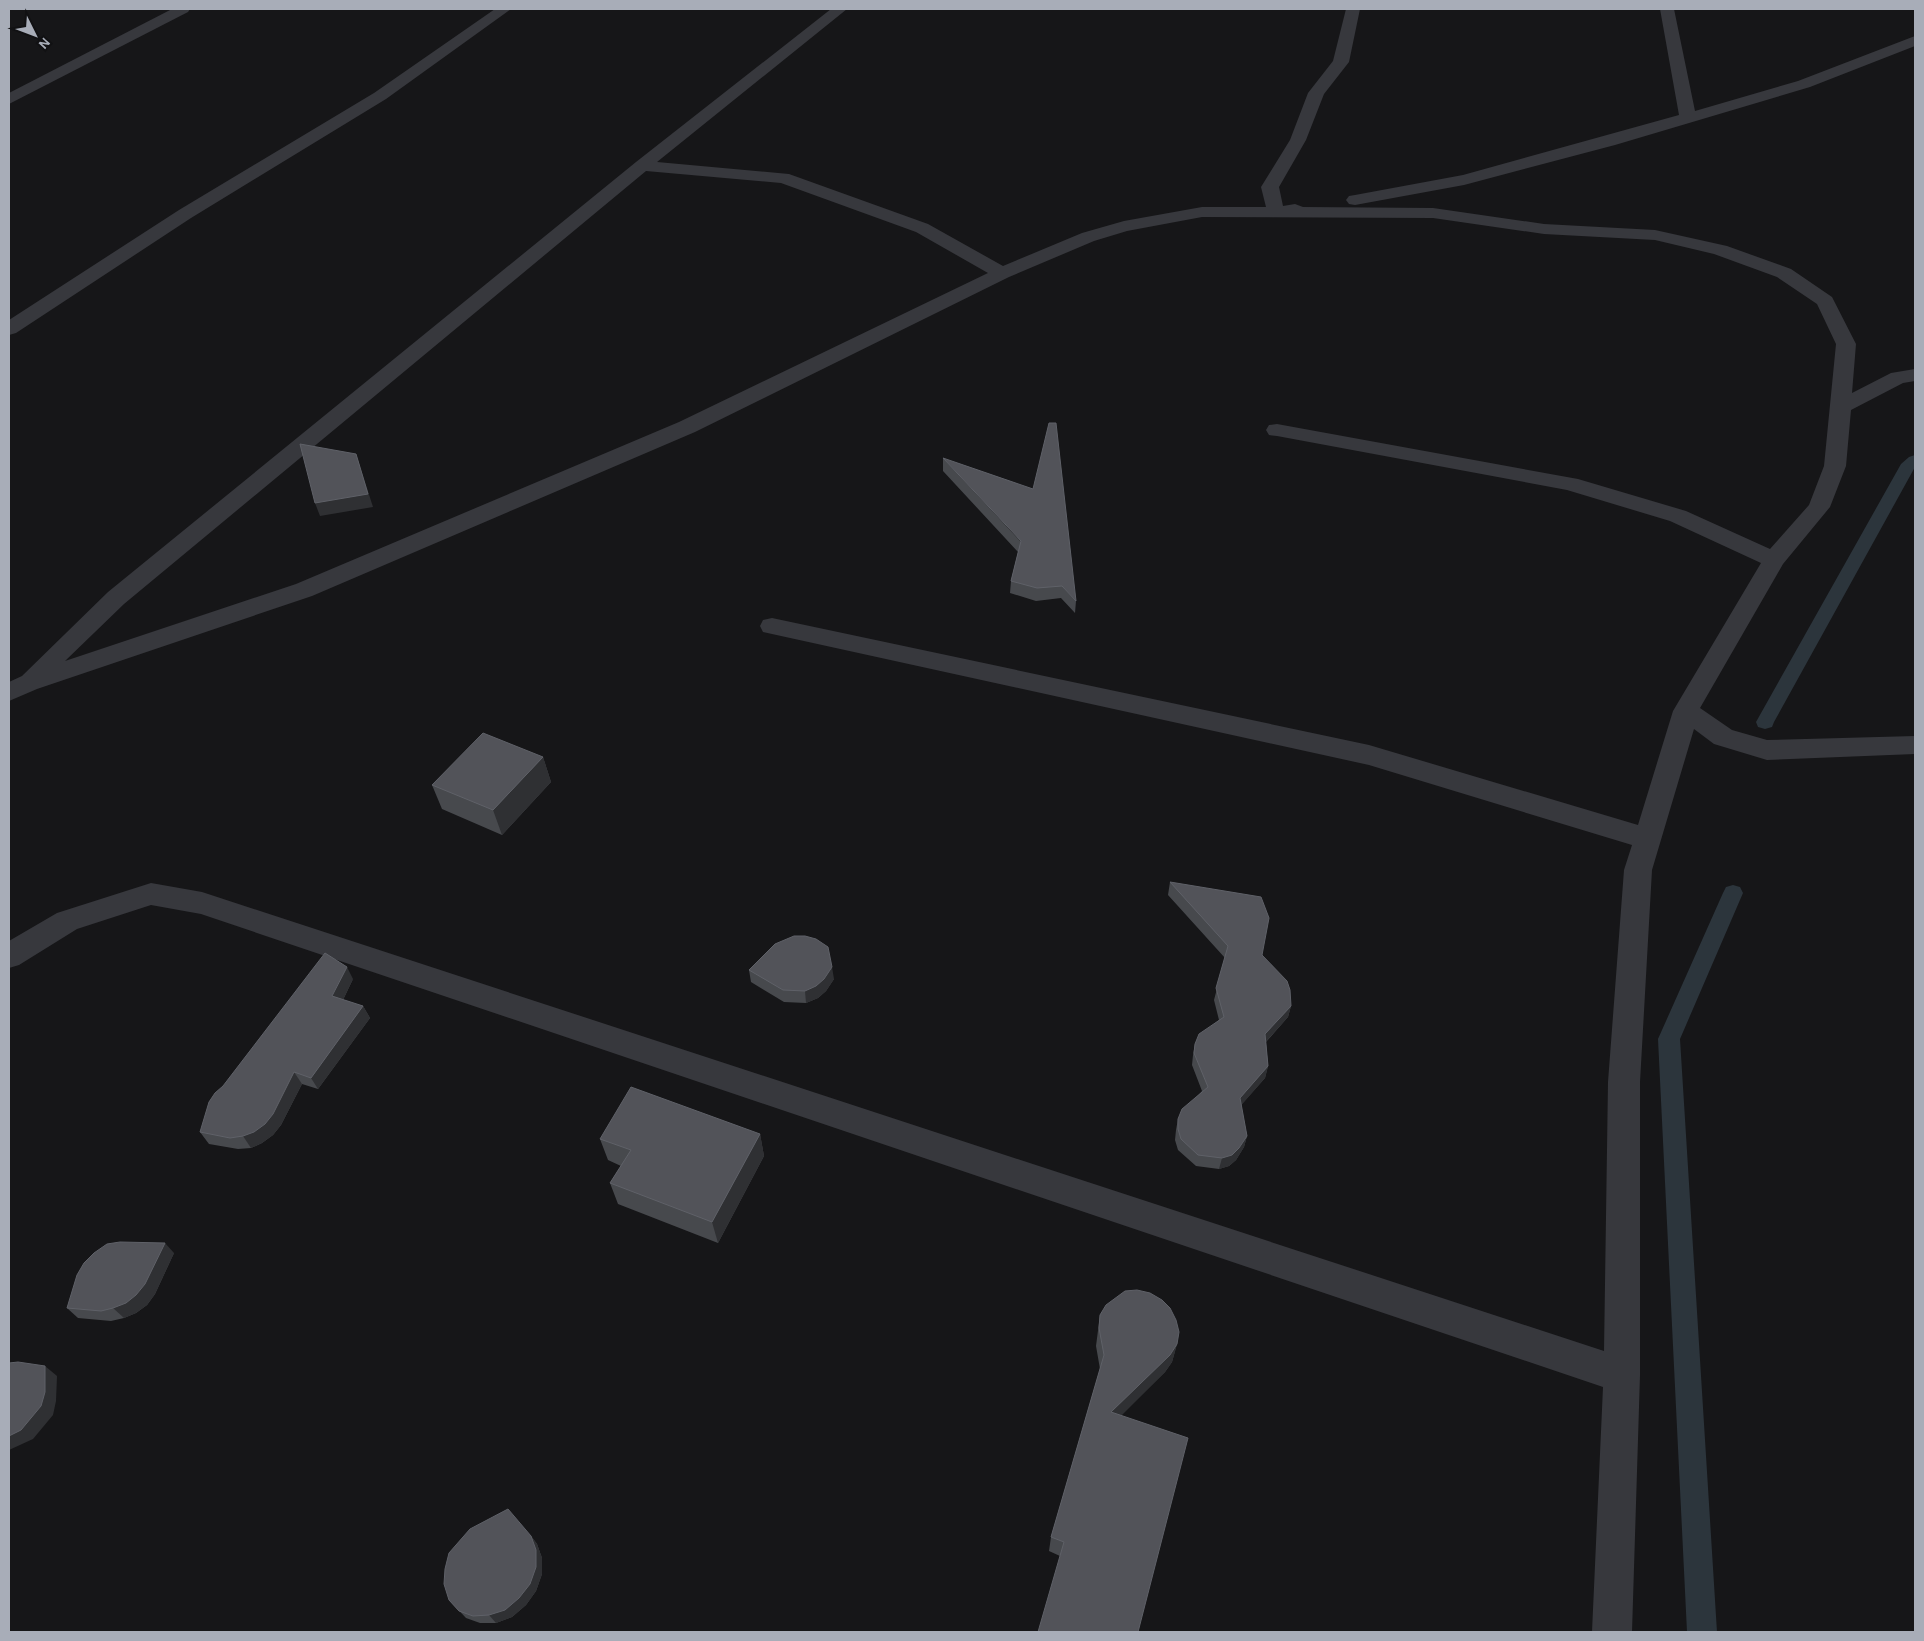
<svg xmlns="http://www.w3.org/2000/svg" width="1924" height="1641" font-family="'Alegreya Sans',sans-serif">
	<rect width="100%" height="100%" fill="#161618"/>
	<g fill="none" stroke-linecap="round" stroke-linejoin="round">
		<!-- stream -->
		<g fill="#2c353c" fill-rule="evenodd">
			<polygon points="1915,455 1915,467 1774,722 1772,727 1765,729 1758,727 1756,722 1901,464 1909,457"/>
			<polygon points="1733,885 1740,887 1743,893 1680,1039 1717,1632 1687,1632 1658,1039 1723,893 1726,887"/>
		</g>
		<!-- minor -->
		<g fill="#37383d" fill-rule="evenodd">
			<polygon points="172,9 190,9 188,12 9,104 9,93"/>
			<polygon points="495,9 511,9 386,99 191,218 16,333 9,335 9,320 179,210 374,93"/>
			<path d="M831,9H847L657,162L789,174L928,224L1003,266L1082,233L1124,221L1202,207H1266L1261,187L1290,140L1308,93L1333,61L1346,9H1360L1349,62L1324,94L1306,140L1279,187L1283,206L1295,204L1303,207L1433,208L1544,224L1655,230L1727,246L1791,269L1832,297L1856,344L1852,393L1891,373L1915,369V381L1903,383L1851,410L1846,466L1830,507L1783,564L1700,708L1732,730L1767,740L1915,736V754L1767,760L1714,744L1694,729L1652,870L1640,1082V1375L1632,1632H1592L1603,1387L201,914L151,905L77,929L19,965L9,968V941L57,913L151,883L202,892L1604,1351L1608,1082L1624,870L1632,845L1369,765L772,634L763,632L760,626L763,620L772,618L1369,745L1638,825L1673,711L1761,563L1670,521L1567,490L1277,436L1269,435L1266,430L1269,425L1277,424L1578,479L1686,511L1770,549L1809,505L1824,466L1836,344L1817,304L1777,277L1714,254L1655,240L1544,234L1433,218L1202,217L1127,231L1094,241L1009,277L695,432L312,596L37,689L9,701V682L22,676L108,592L636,162ZM646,171L781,183L916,232L988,273L679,422L296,584L65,661L124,604Z"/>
			<polygon points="1660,9 1674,9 1695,111 1798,81 1915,36 1915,46 1810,87 1615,145 1464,185 1355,205 1349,204 1346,200 1349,196 1355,195 1463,175 1679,115"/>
		</g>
	</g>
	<!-- wall -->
	<g fill="#47494d">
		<polygon points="943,458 1076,601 1075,613 1061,598 1036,601 1010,593 1011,581 1018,552 943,471"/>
		<polygon points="543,757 551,782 502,835 442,809 432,785"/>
		<polygon points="1170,882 1262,955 1291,1006 1288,1017 1266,1042 1268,1066 1265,1078 1241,1105 1247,1136 1244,1147 1236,1160 1229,1166 1219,1169 1196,1166 1178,1150 1175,1140 1176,1130 1178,1119 1202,1091 1192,1065 1193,1055 1195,1044 1219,1020 1214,1000 1225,958 1168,895"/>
		<polygon points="749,970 834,979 826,991 818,998 806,1003 784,1002 751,982"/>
		<polygon points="353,979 343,1000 363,1006 370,1018 318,1089 302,1084 281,1125 273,1135 262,1143 251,1148 238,1149 209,1144 200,1132"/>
		<polygon points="760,1134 764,1156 718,1243 618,1204 610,1183 621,1166 608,1160 600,1139"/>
		<polygon points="174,1253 155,1294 147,1305 136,1313 124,1318 111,1321 78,1318 67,1308"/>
		<polygon points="1100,1315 1177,1344 1172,1362 1165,1372 1121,1415 1060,1556 1049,1551 1051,1537 1100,1369 1096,1346"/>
		<polygon points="531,1536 537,1544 542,1558 542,1574 536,1591 526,1605 512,1617 496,1623 480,1623 466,1618 449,1600"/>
	</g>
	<!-- shaded-wall -->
	<g fill="#2f3033">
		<polygon points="356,454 373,507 320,516 315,503"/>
		<polygon points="543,757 551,782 502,835 493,810"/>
		<polygon points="347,967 353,979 339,1008 332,996"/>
		<polygon points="832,967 834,979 826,991 818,998 806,1003 805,991"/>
		<polygon points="363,1006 370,1018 318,1089 311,1078"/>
		<polygon points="1291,1006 1288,1017 1262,1046 1265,1034"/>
		<polygon points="1268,1066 1265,1078 1237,1110 1240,1098"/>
		<polygon points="294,1072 302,1084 281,1125 273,1135 262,1143 251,1148 243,1136"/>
		<polygon points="760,1134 764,1156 718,1243 712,1222"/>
		<polygon points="1247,1136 1244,1147 1236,1160 1229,1166 1219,1169 1222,1158"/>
		<polygon points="165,1243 174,1253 155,1294 147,1305 136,1313 124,1318 113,1308"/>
		<polygon points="1177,1344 1172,1362 1165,1372 1108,1429 1111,1412"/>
		<polygon points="45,1366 57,1376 56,1401 53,1415 33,1439 9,1450 9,1436"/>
		<polygon points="531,1536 537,1544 542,1558 542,1574 536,1591 526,1605 512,1617 496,1623 489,1615"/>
	</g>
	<!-- building -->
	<g fill="#525359" stroke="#5f6168">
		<polygon points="1049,423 1056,423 1076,601 1062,586 1037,588 1011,581 1021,541 943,458 1033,489"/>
		<polygon points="300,444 356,454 368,494 315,503"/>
		<polygon points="483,733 543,757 493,810 432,785"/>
		<polygon points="1170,882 1261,897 1269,918 1262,955 1287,981 1290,990 1291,1006 1265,1034 1268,1066 1240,1098 1247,1136 1239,1148 1232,1155 1222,1158 1198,1155 1181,1139 1178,1129 1178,1119 1182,1109 1208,1087 1194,1053 1195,1044 1199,1034 1224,1017 1216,988 1228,946"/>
		<polygon points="794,936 805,936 816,939 828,947 832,967 824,979 816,986 805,991 783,990 749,970 775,944"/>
		<polygon points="325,953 347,967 332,996 363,1006 311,1078 294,1072 273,1114 265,1124 254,1132 243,1136 230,1138 200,1132 209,1102 215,1093 223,1086"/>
		<polygon points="631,1087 760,1134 712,1222 610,1183 631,1150 600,1139"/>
		<polygon points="120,1242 165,1243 145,1284 136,1295 126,1303 113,1308 101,1311 67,1308 77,1275 84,1263 94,1253 107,1244"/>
		<polygon points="1137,1290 1150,1293 1162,1300 1170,1308 1176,1320 1179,1332 1177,1344 1170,1355 1111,1412 1188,1438 1138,1632 1038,1632 1064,1542 1051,1537 1104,1355 1099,1328 1100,1315 1106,1305 1125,1291"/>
		<polygon points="18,1362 45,1366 45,1392 41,1406 21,1430 9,1436 9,1363"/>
		<polygon points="508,1509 531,1536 536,1550 536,1567 530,1584 519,1598 505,1610 489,1615 473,1616 459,1611 449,1600 444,1584 445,1569 449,1553 470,1529"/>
	</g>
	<!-- border -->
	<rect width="1924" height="1641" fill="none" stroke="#a8adb8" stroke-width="20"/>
	<!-- north arrow -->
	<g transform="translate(35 35) rotate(132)" stroke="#111113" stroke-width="4" paint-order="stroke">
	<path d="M0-4L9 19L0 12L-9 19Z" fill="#a8adb8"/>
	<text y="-8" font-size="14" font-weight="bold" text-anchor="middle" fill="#a8adb8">N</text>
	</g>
</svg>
